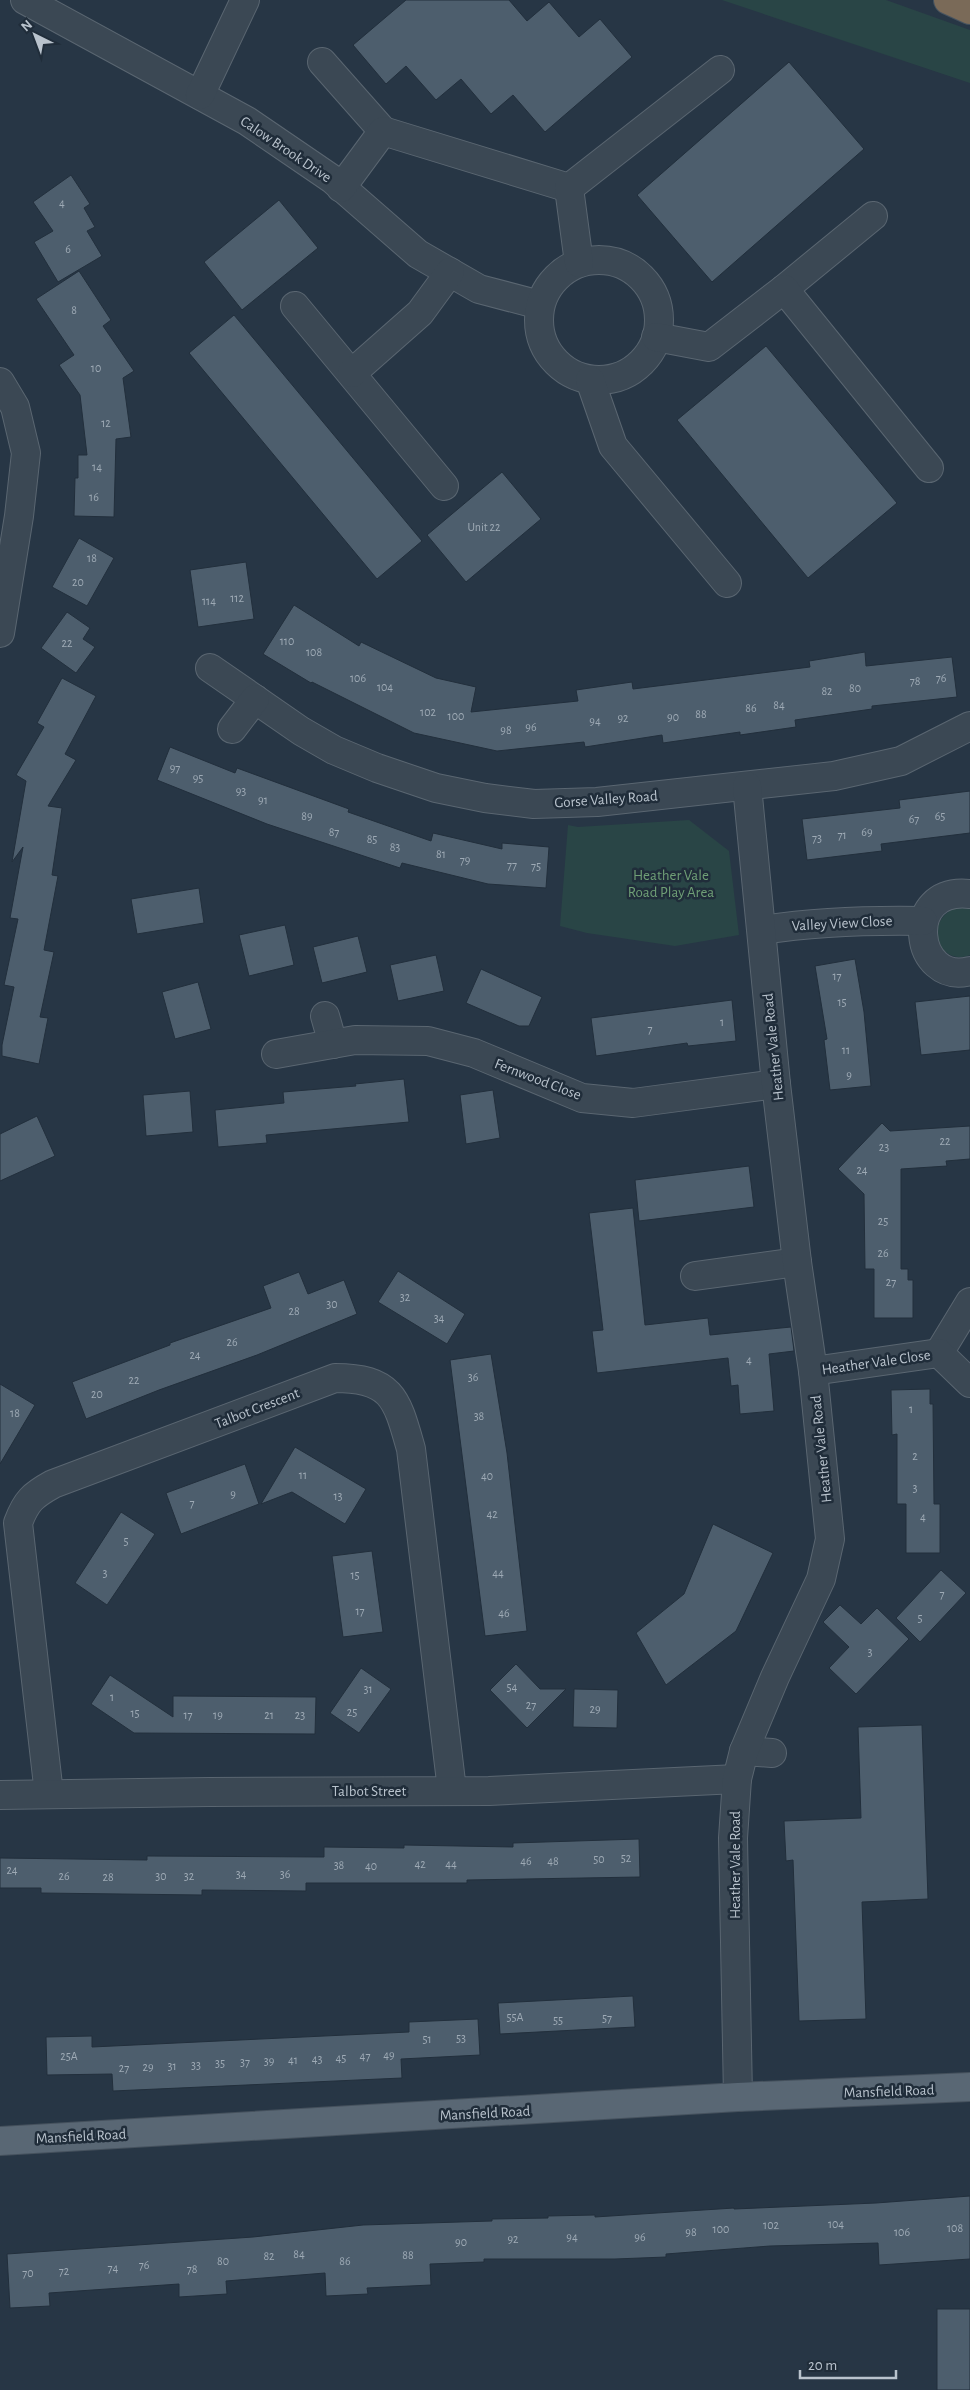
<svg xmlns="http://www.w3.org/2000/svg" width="970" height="2390" font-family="'Alegreya Sans',sans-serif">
	<rect width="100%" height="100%" fill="#273645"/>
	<!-- green -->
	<g fill="#294546">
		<polygon points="722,0 886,0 970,30 970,83"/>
		<polygon points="689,820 729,851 739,935 675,946 587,933 560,926 568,825 578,827"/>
		<path d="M957,907L970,909V955C939,967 921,922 957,907Z"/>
	</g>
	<!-- building -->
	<g fill="#4d5e6d" stroke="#222f3c">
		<polygon points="406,0 509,0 527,21 549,2 579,37 600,19 632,57 545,132 513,95 491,114 461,79 436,100 406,66 386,84 353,45"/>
		<polygon points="789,62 864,149 712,282 637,195"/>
		<polygon points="71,175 90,204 84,208 95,227 87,231 102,256 58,282 34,242 53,231 33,202"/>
		<polygon points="279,200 318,248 242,310 204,262"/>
		<polygon points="79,271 111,320 103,326 134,371 123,378 131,437 116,439 114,517 74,516 75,478 78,478 78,455 87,455 80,395 59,365 74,355 36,299"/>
		<polygon points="234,315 422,541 377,579 189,353"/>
		<polygon points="766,346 897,503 808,578 677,420"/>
		<polygon points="502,472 541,519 466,582 427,535"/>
		<polygon points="79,538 114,558 87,606 52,587"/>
		<polygon points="246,562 254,619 198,627 190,570"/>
		<polygon points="294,605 359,646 361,642 436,678 476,687 471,712 578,701 576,690 632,682 633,689 810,667 809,661 865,652 866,666 952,657 957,697 872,706 872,709 795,720 796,727 740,735 740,732 663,743 662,735 585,747 584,742 497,751 414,733 312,682 311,683 263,654"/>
		<polygon points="67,612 90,628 83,639 95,647 76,673 41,648"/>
		<polygon points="62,678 96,696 65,754 76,760 48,806 62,808 52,875 58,876 44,950 54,952 40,1017 48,1018 39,1064 2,1056 2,1045 14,987 4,985 18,919 10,918 23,847 12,862 26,781 16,775 44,727 37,723"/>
		<polygon points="170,747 235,773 237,768 349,809 348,812 431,841 433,833 502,849 502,843 549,847 546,888 488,884 402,863 400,868 267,824 157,780"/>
		<polygon points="970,791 970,833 881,844 882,851 807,860 802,819 900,808 899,800"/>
		<polygon points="199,888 204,923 137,934 131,899"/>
		<polygon points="285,925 294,965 249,976 239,935"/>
		<polygon points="358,936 367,972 322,983 313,947"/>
		<polygon points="436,955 444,991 398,1001 390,965"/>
		<polygon points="855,959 864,1012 871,1086 830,1090 824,1040 827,1039 815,966"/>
		<polygon points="481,969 542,997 529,1026 519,1026 466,1003"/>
		<polygon points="198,982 211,1029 175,1039 162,992"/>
		<polygon points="970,996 970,1050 921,1055 915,1002"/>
		<polygon points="732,1000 736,1041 688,1046 687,1043 596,1056 591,1018"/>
		<polygon points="404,1079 409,1122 266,1135 267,1143 218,1147 215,1110 284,1103 283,1092 356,1086 355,1084"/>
		<polygon points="493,1090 500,1138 466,1144 460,1095"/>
		<polygon points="190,1091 193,1132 146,1136 143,1095"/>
		<polygon points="37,1116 55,1156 0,1181 0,1134"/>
		<polygon points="882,1123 890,1131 970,1126 970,1159 946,1161 947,1166 901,1169 901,1269 908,1269 908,1280 913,1280 913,1318 874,1318 874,1269 865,1269 864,1194 838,1169"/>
		<polygon points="749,1166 754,1207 639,1221 635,1180"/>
		<polygon points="633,1208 645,1325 708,1318 710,1335 791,1327 794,1351 769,1354 774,1411 740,1414 738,1385 731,1386 728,1358 597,1373 592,1331 603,1330 589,1213"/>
		<polygon points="398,1271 465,1314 447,1344 378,1302"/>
		<polygon points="299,1272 308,1294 344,1280 357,1314 257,1355 159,1390 86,1419 72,1382 170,1345 170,1343 271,1308 263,1286"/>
		<polygon points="491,1354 507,1453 527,1631 485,1636 450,1360"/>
		<polygon points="0,1384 35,1405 0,1464"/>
		<polygon points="930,1389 930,1404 933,1404 934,1504 940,1504 940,1553 906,1553 906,1504 897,1504 897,1434 892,1435 891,1390"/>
		<polygon points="295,1447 366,1489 345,1524 292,1492 261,1504"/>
		<polygon points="245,1464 259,1504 181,1534 166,1493"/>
		<polygon points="121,1512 155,1534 107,1605 75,1583"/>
		<polygon points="713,1524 773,1553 736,1631 666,1685 636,1633 684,1594"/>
		<polygon points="372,1551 383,1632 343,1637 332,1556"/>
		<polygon points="941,1570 966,1593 920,1642 896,1618"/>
		<polygon points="840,1605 861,1624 877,1608 909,1639 856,1694 829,1668 849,1647 823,1622"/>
		<polygon points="516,1664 540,1689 566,1689 527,1728 490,1690"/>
		<polygon points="361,1668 391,1689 359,1733 330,1713"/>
		<polygon points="110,1675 173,1717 173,1696 316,1697 315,1734 134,1733 91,1704"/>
		<polygon points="574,1689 618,1690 617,1728 573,1727"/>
		<polygon points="922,1725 928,1899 862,1902 866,2019 799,2021 793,1860 786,1861 784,1821 861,1818 858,1727"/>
		<polygon points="639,1839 640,1877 467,1880 467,1883 306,1883 306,1891 202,1890 202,1895 41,1893 41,1888 0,1888 0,1858 147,1860 147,1856 324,1857 324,1847 404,1848 404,1845 513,1847 513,1843"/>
		<polygon points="633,1996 635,2027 500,2034 498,2003"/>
		<polygon points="478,2019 480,2055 401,2059 402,2078 113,2091 112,2074 47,2075 46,2037 92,2036 92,2047 409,2032 409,2022"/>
		<polygon points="970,2196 970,2259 879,2265 878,2243 770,2246 666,2254 666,2257 615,2259 484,2259 484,2262 430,2264 431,2285 367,2288 368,2294 326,2296 325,2273 226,2281 227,2294 179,2297 179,2284 49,2293 50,2306 10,2308 7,2254 253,2237 363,2225 492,2221 492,2219 548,2218 548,2216 595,2215 595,2217 734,2208 734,2209 876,2203"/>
		<rect x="937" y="2309" width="33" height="81"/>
	</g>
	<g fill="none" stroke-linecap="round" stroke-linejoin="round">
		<defs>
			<g id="minor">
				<polyline points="25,0 247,121 332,179 418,254 479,289 540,305"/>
				<polyline points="322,62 383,131"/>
				<polyline points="200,95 245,0"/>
				<polyline points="341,188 383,131 569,188"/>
				<circle cx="599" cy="320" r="60"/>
				<polyline points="579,263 569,188 720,70"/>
				<polyline points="784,289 873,216"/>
				<polyline points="295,306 444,486"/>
				<polyline points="656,337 709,347 784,289 929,468"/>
				<polyline points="352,373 420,313 450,272"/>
				<polyline points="590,380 613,446 727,583"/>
				<polyline points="0,382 15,407 26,453 19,516 0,633"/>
				<polyline points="210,668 301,731 334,750 377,768 436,788 485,798 534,804 597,802 834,776 901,761 970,726"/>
				<polyline points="232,729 255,699"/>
				<path d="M970,894C901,886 914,986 970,971"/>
				<path d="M762,930C816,922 869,920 923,921"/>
				<polyline points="325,1016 333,1044"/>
				<polyline points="276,1054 355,1040 428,1041 474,1053 582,1098 633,1103 776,1084"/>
				<polyline points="695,1276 797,1262"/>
				<polyline points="939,1353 970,1302"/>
				<polyline points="813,1371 939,1353 970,1383"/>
				<polyline points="744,1751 772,1753"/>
				<path d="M49,1794L18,1523C26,1501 33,1495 53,1484L335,1378C393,1378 397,1400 411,1449L452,1790"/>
				<polyline points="0,1795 209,1792 489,1791 737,1779"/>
				<polyline points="738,2097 733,1838 737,1779 744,1751 775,1677 821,1579 830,1539 813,1371 797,1262 776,1084 747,786"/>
			</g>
			<polyline id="major" points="0,2141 738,2097 970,2087"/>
			<polyline id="highway" points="948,0 970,10"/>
		</defs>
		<!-- minor casing -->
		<use href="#minor" stroke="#5a6671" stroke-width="30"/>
		<!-- major casing -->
		<use href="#major" stroke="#45515d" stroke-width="30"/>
		<!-- highway casing -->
		<use href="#highway" stroke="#46535f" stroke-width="30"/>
		<!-- minor -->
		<use href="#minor" stroke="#3b4854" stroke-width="28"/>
		<!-- major -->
		<use href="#major" stroke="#596774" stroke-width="28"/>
		<!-- highway -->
		<use href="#highway" stroke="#7a6a58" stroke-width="28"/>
	</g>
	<g text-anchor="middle" stroke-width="5" stroke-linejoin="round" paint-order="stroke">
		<!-- number labels -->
		<g font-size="12" fill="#9eaab5">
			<text x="62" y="207">4</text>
			<text x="68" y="253">6</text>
			<text x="74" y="314">8</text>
			<text x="96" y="372">10</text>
			<text x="106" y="427">12</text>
			<text x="97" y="471">14</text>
			<text x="94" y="501">16</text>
			<text x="484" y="531">Unit 22</text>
			<text x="92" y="562">18</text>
			<text x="78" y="586">20</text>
			<text x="237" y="602">112</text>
			<text x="209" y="605">114</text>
			<text x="287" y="645">110</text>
			<text x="67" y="647">22</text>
			<text x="314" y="656">108</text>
			<text x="358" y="682">106</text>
			<text x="941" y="682">76</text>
			<text x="915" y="685">78</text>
			<text x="385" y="691">104</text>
			<text x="855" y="692">80</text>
			<text x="827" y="695">82</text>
			<text x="779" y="709">84</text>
			<text x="751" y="712">86</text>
			<text x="428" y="716">102</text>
			<text x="701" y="718">88</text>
			<text x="456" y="720">100</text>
			<text x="673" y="721">90</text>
			<text x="623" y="722">92</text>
			<text x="595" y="725">94</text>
			<text x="531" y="731">96</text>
			<text x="506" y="734">98</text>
			<text x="175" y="772">97</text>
			<text x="198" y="782">95</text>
			<text x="241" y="795">93</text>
			<text x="263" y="804">91</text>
			<text x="307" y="820">89</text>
			<text x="940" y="820">65</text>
			<text x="914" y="823">67</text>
			<text x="334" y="836">87</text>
			<text x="867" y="836">69</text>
			<text x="842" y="839">71</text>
			<text x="817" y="842">73</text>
			<text x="372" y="843">85</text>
			<text x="395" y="851">83</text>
			<text x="441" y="858">81</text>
			<text x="465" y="864">79</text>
			<text x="512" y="869">77</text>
			<text x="536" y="870">75</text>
			<text x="837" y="980">17</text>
			<text x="842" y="1006">15</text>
			<text x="722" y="1026">1</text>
			<text x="650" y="1033">7</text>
			<text x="846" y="1054">11</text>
			<text x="849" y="1079">9</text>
			<text x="945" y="1145">22</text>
			<text x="884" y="1151">23</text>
			<text x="862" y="1174">24</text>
			<text x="883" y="1225">25</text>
			<text x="883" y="1257">26</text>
			<text x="891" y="1286">27</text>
			<text x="405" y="1301">32</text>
			<text x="332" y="1308">30</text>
			<text x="294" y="1315">28</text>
			<text x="439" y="1322">34</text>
			<text x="232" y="1346">26</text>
			<text x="195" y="1359">24</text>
			<text x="749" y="1364">4</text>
			<text x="473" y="1381">36</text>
			<text x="134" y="1384">22</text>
			<text x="97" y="1398">20</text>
			<text x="911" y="1413">1</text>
			<text x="15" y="1417">18</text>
			<text x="479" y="1420">38</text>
			<text x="915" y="1460">2</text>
			<text x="303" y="1479">11</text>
			<text x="487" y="1480">40</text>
			<text x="915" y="1492">3</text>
			<text x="233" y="1498">9</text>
			<text x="338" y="1500">13</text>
			<text x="192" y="1507">7</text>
			<text x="492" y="1518">42</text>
			<text x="923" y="1521">4</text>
			<text x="126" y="1545">5</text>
			<text x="105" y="1577">3</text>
			<text x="498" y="1577">44</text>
			<text x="355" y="1579">15</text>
			<text x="942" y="1598">7</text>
			<text x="360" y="1615">17</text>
			<text x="504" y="1617">46</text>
			<text x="920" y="1622">5</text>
			<text x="870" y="1656">3</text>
			<text x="512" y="1691">54</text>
			<text x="368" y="1693">31</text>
			<text x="112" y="1701">1</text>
			<text x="531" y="1709">27</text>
			<text x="595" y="1713">29</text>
			<text x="352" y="1716">25</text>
			<text x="135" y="1717">15</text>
			<text x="188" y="1719">17</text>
			<text x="218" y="1719">19</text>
			<text x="269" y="1719">21</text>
			<text x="300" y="1719">23</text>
			<text x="626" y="1862">52</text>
			<text x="599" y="1863">50</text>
			<text x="526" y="1865">46</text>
			<text x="553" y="1865">48</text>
			<text x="420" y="1868">42</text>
			<text x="451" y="1868">44</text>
			<text x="339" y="1869">38</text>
			<text x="371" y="1870">40</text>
			<text x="12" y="1874">24</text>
			<text x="241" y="1878">34</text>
			<text x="285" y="1878">36</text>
			<text x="64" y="1880">26</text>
			<text x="161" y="1880">30</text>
			<text x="189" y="1880">32</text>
			<text x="108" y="1881">28</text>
			<text x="515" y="2021">55A</text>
			<text x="607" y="2022">57</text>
			<text x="558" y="2024">55</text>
			<text x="461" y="2042">53</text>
			<text x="427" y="2043">51</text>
			<text x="389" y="2059">49</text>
			<text x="69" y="2060">25A</text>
			<text x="365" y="2060">47</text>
			<text x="341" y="2062">45</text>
			<text x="317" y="2063">43</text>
			<text x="293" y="2064">41</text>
			<text x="269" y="2065">39</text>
			<text x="245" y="2066">37</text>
			<text x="220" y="2067">35</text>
			<text x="196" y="2069">33</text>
			<text x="172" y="2070">31</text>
			<text x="148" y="2071">29</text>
			<text x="124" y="2072">27</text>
			<text x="836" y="2228">104</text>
			<text x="771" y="2229">102</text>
			<text x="955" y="2232">108</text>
			<text x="721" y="2233">100</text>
			<text x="691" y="2236">98</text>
			<text x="902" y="2236">106</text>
			<text x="572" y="2241">94</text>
			<text x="640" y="2241">96</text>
			<text x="513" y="2243">92</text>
			<text x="461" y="2246">90</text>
			<text x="299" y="2258">84</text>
			<text x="408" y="2259">88</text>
			<text x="269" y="2260">82</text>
			<text x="223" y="2265">80</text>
			<text x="345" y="2265">86</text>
			<text x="144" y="2269">76</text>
			<text x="113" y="2272">74</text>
			<text x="192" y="2273">78</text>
			<text x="64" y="2275">72</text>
			<text x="28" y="2277">70</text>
		</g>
		<!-- street labels -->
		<g font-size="15" fill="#b9c3cd" stroke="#202d3a">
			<text transform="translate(286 149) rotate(34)" y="5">Calow Brook Drive</text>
			<text transform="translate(606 799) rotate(-4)" y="5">Gorse Valley Road</text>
			<text transform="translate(842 923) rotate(-3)" y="5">Valley View Close</text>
			<text transform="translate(773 1047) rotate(-96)" y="5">Heather Vale Road</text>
			<text transform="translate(538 1079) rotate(21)" y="5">Fernwood Close</text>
			<text transform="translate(876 1362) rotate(-8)" y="5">Heather Vale Close</text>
			<text transform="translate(257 1408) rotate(-21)" y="5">Talbot Crescent</text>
			<text transform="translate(821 1449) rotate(-96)" y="5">Heather Vale Road</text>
			<text x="369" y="1796">Talbot Street</text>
			<text transform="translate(735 1865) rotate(-90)" y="5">Heather Vale Road</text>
			<text transform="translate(889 2091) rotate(-2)" y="5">Mansfield Road</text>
			<text transform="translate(485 2113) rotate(-3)" y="5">Mansfield Road</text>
			<text transform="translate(81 2136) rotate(-3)" y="5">Mansfield Road</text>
		</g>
		<!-- park labels -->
		<g font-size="15" fill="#6f9f76" stroke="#202d3a">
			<text x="671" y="880">Heather Vale<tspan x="671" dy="17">Road Play Area</tspan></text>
		</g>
	</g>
	<!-- north arrow -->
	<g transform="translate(35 35) rotate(318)" stroke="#202d3a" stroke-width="4" paint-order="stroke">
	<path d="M0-4L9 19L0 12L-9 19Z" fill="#b9c3cd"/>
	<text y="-8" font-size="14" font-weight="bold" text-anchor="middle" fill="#b9c3cd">N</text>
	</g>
	<!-- scale -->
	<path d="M800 2370v8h96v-8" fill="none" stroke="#b9c3cd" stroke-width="2.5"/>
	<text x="808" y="2370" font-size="15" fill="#b9c3cd" stroke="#202d3a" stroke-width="4" paint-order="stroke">20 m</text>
</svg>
